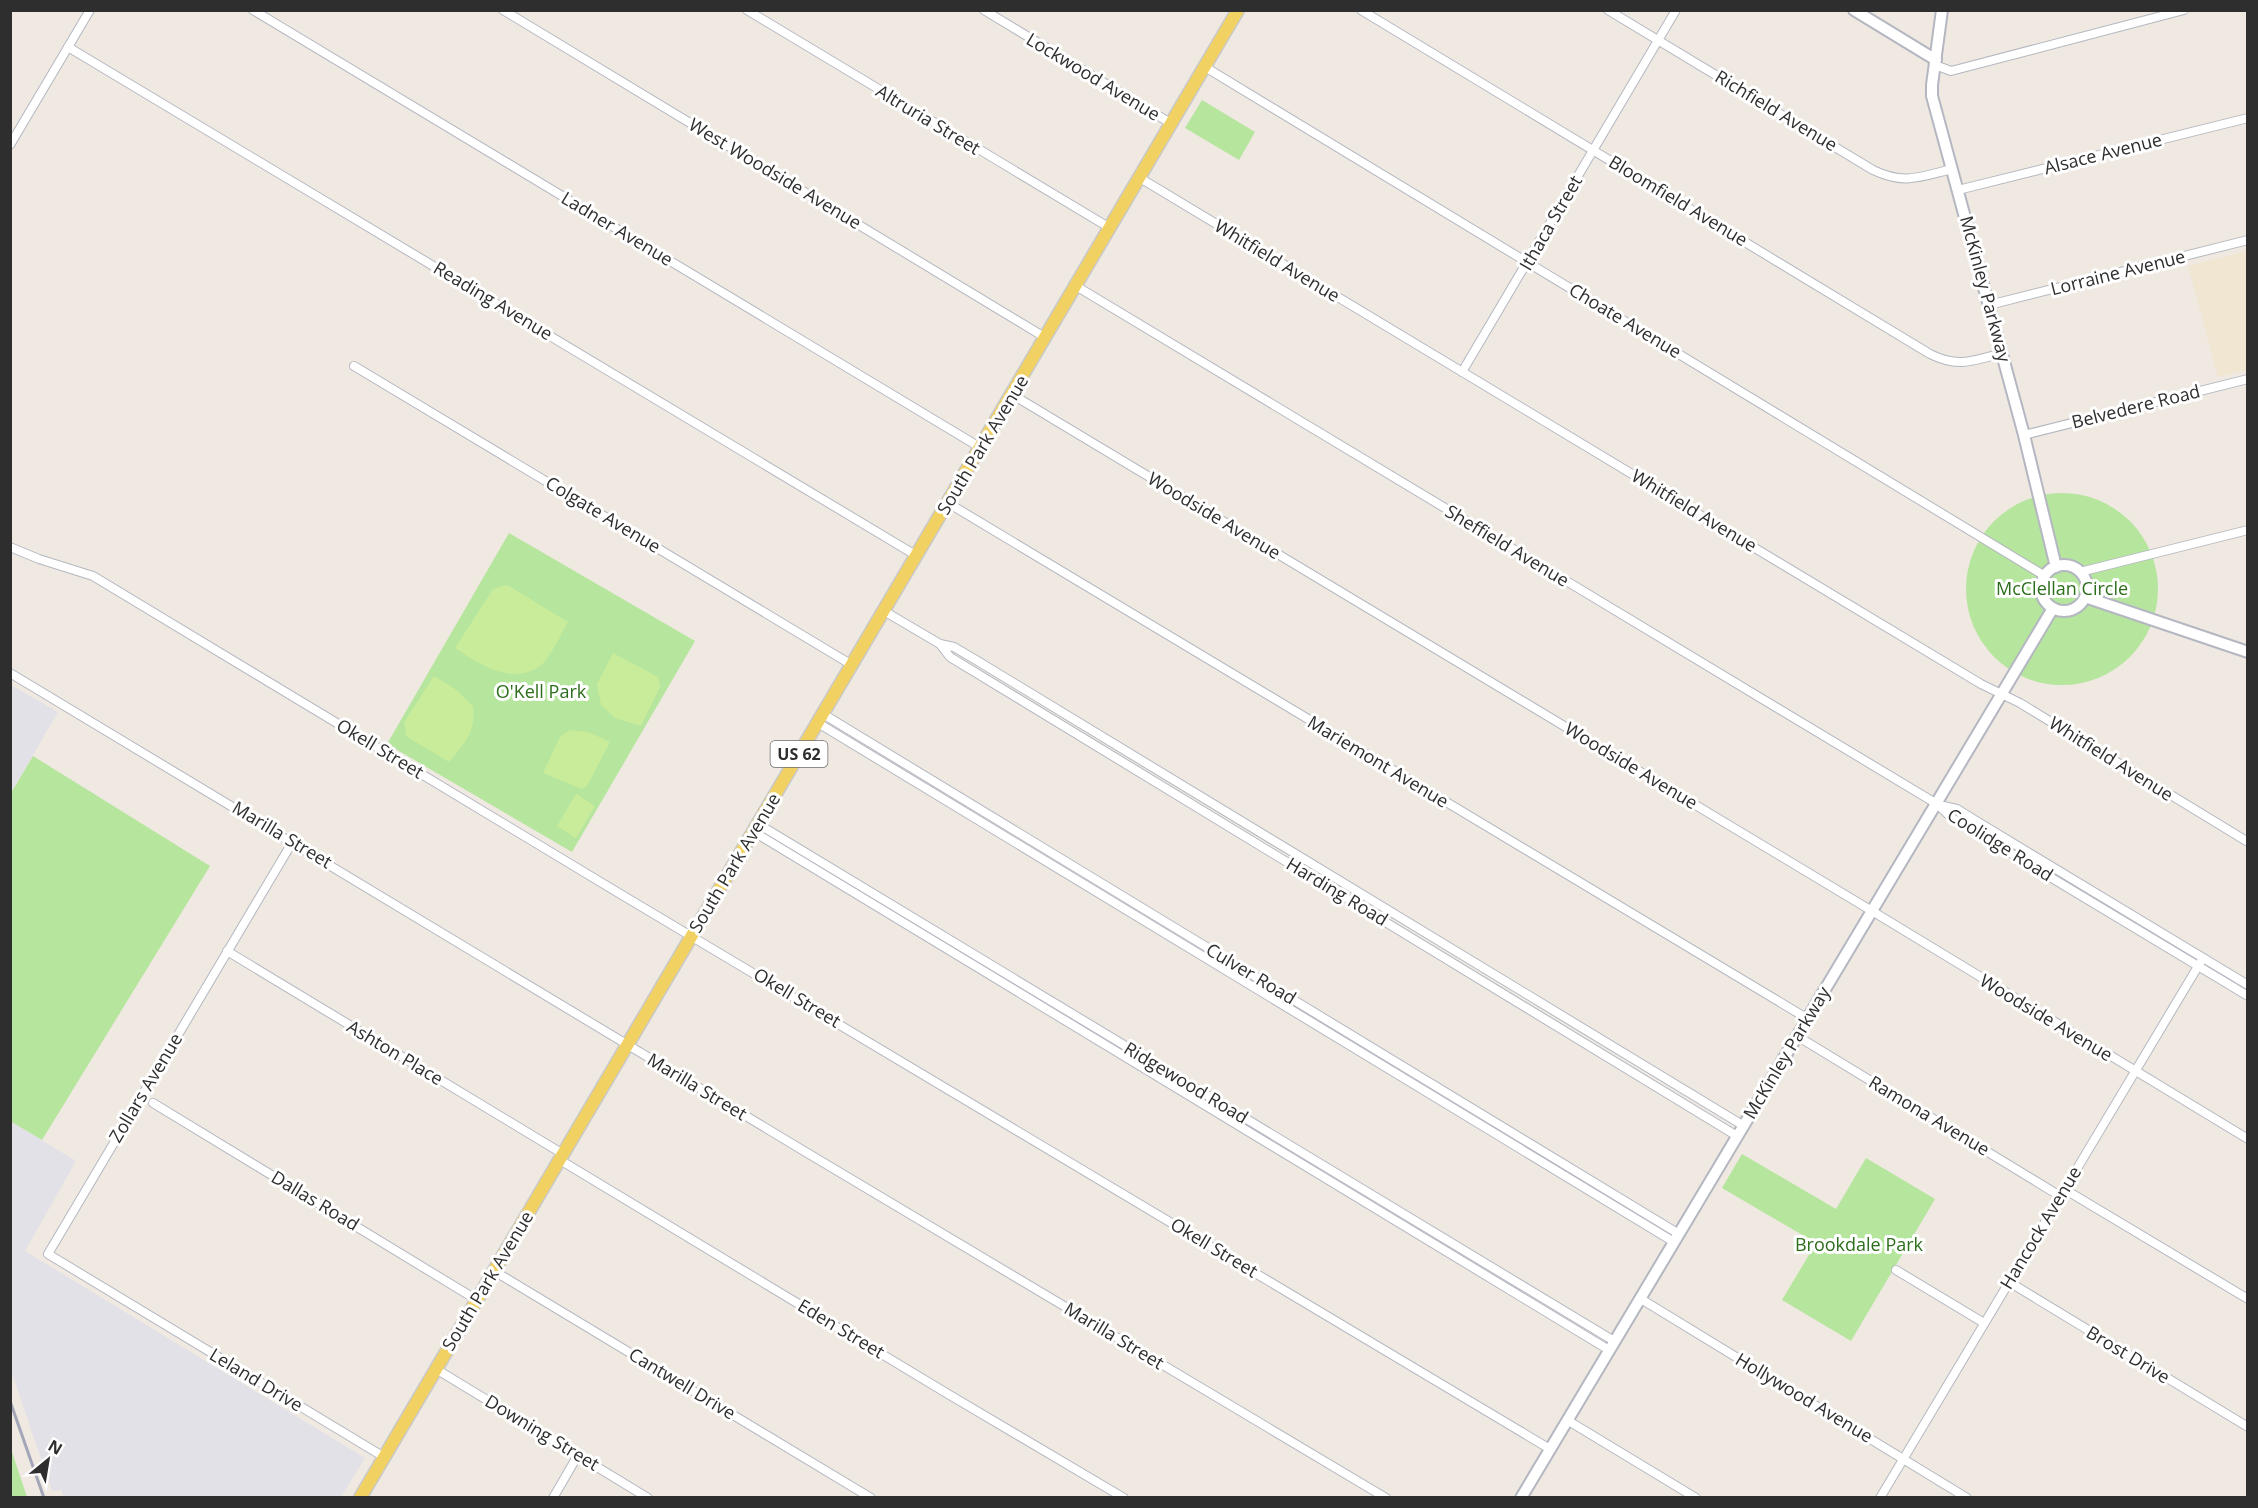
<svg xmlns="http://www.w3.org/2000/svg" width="2258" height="1508" font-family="'Open Sans',sans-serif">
	<rect width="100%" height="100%" fill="#efe9e1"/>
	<!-- industrial -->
	<g fill="#e3e1e8">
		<polygon points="11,685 58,712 11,793"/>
		<polygon points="10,1121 76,1161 25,1251 365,1458 341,1497 64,1498 61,1490 52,1491 11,1371"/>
	</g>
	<!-- education -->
	<polygon fill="#f0e6d1" points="2247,251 2247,370 2218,377 2188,266"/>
	<!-- green -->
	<g fill="#b6e59e">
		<polygon points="1202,100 1255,132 1239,160 1185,128"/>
		<circle cx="2062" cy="589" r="96"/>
		<polygon points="509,533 695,641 572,852 387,744"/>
		<polygon points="33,756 210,866 42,1140 10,1121 11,793"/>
		<polygon points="1971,821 2069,881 2067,885 1968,825"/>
		<polygon points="2088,892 2186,952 2184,955 2085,895"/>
		<polygon points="1742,1154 1836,1209 1866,1158 1935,1199 1851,1341 1782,1300 1816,1243 1722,1188"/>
		<polygon points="11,1449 27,1497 11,1497"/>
	</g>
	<!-- pitch -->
	<g fill="#c9ec9a">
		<path d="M507,585L568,622C561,633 550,659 540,666C512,686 479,664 455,648L493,589Z"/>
		<polygon points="613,653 658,677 660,687 641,726 615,718 601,705 597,684"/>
		<path d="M434,676L455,689L473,706C476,732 465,743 449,762L406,736L404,722Z"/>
		<polygon points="569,730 588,732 610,742 587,786 582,789 543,773 560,737"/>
		<polygon points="576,794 595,806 576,838 557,826"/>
	</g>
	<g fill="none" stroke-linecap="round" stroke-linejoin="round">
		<defs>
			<g id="street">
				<polyline points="253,10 981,448"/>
				<polyline points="503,10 1046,338"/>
				<polyline points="747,10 1110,228"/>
				<polyline points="984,10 1172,124"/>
				<path d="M1361,10L1930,354C1958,368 1973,361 2002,353"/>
				<path d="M1608,10L1873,170C1904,185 1920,177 1952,169"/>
				<polyline points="68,47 917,556"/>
				<polyline points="1935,65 1951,71 2184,10"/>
				<polyline points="1205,67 2045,576"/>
				<polyline points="10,145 90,10"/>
				<polyline points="1140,178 1981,684 2020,703 2248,842"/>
				<polyline points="1958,190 2248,118"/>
				<polyline points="1076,286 1937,804 1952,818 2248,996"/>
				<polyline points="1989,305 2248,240"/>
				<polyline points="354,366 852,665"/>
				<polyline points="1462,372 1676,10"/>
				<polyline points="1013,395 1872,911 2248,1139"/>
				<polyline points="2024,435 2248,379"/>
				<polyline points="948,503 1808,1019"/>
				<polyline points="10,547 39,559 93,576 617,892 1550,1449"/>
				<polyline points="2080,572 2248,530"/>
				<polyline points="884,611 940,644 954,647 976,660 1744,1126"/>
				<polyline points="940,644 950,657 1737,1136"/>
				<polyline points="10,673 804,1151 1386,1498"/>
				<polyline points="823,714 1679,1234"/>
				<polyline points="818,723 1674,1242"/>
				<polyline points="1939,805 1957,809 1973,819 2248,985"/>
				<polyline points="758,824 1614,1341"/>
				<polyline points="754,832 1609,1350"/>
				<polyline points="293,841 48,1254 384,1457"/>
				<polyline points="227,951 563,1154"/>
				<polyline points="1797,1036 2060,1196"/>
				<polyline points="153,1103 477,1300"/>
				<polyline points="560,1160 948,1394 1124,1498"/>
				<polyline points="2064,1189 2248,1299"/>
				<polyline points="1896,1270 1984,1323"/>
				<polyline points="494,1271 871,1498"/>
				<polyline points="2009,1282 2248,1427"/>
				<polyline points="1641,1299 1967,1498"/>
				<polyline points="436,1369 648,1498"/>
				<polyline points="1567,1420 1696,1498"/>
				<polyline points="553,1498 578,1455"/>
				<polyline points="1880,1498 2203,958"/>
			</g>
			<g id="secondary">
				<polyline points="1854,10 1936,60"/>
				<polyline points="1942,10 1932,85 1932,96 2024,435 2056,567"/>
				<circle cx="2064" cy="588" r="23"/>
				<polyline points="2085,597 2248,652"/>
				<polyline points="1521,1498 2053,608"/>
			</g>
			<polyline id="primary" points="360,1498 1238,10"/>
		</defs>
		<!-- street casing -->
		<use href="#street" stroke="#b4b7c1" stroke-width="10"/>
		<!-- secondary casing -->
		<use href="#secondary" stroke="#b4b7c1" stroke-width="14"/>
		<!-- primary casing -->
		<use href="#primary" stroke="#c9c9c9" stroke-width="15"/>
		<!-- street -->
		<use href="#street" stroke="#fff" stroke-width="8"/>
		<!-- secondary -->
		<use href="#secondary" stroke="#fff" stroke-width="10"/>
		<!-- primary -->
		<use href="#primary" stroke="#f2d163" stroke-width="12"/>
		<!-- rail -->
		<polyline stroke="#a3a6b8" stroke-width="3" points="10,1401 44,1498"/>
	</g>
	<g text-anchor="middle" stroke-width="6" stroke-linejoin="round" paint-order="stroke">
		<!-- shield labels -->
		<rect fill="#fff" stroke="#6d6d6d" stroke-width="1.5" x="770.5" y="741" width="57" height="26" rx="4.5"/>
		<g font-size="16" font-weight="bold" fill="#2e2e2e">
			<text x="799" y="760">US 62</text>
		</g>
		<!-- street labels -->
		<g font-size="18" fill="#2e2e2e" stroke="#fff">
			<text transform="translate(1093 77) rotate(31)" y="6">Lockwood Avenue</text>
			<text transform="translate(1776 111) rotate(31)" y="6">Richfield Avenue</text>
			<text transform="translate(928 120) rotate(31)" y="6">Altruria Street</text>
			<text transform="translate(2103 154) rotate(-14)" y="6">Alsace Avenue</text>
			<text transform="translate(775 174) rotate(31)" y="6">West Woodside Avenue</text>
			<text transform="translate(1678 201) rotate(31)" y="6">Bloomfield Avenue</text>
			<text transform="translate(1551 223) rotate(-60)" y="6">Ithaca Street</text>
			<text transform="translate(617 229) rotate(31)" y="6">Ladner Avenue</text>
			<text transform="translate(1277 261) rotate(31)" y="6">Whitfield Avenue</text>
			<text transform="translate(2118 273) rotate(-14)" y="6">Lorraine Avenue</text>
			<text transform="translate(1985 289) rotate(75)" y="6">McKinley Parkway</text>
			<text transform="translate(493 301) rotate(31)" y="6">Reading Avenue</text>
			<text transform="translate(1625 321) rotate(31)" y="6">Choate Avenue</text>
			<text transform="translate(2136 407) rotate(-14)" y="6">Belvedere Road</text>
			<text transform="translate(983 445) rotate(-59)" y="6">South Park Avenue</text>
			<text transform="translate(1694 511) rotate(31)" y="6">Whitfield Avenue</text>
			<text transform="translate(603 515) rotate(31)" y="6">Colgate Avenue</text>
			<text transform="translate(1214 516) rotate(31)" y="6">Woodside Avenue</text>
			<text transform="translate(1507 546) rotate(31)" y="6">Sheffield Avenue</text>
			<text transform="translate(380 749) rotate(31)" y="6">Okell Street</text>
			<text transform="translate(2111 759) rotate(32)" y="6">Whitfield Avenue</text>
			<text transform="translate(1378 762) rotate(31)" y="6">Mariemont Avenue</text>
			<text transform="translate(1631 766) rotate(31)" y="6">Woodside Avenue</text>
			<text transform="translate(282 835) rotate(31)" y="6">Marilla Street</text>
			<text transform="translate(2000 845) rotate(32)" y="6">Coolidge Road</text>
			<text transform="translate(735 863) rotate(-59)" y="6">South Park Avenue</text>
			<text transform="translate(1337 892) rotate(31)" y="6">Harding Road</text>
			<text transform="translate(1251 974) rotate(31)" y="6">Culver Road</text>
			<text transform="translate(797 998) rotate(31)" y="6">Okell Street</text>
			<text transform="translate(2046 1018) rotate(31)" y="6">Woodside Avenue</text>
			<text transform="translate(395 1053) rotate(31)" y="6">Ashton Place</text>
			<text transform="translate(1787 1053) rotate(-59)" y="6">McKinley Parkway</text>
			<text transform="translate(1186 1083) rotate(31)" y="6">Ridgewood Road</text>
			<text transform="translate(697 1087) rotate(31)" y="6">Marilla Street</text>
			<text transform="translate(146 1088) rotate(-59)" y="6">Zollars Avenue</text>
			<text transform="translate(1929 1116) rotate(31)" y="6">Ramona Avenue</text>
			<text transform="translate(315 1201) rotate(31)" y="6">Dallas Road</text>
			<text transform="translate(2041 1228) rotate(-59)" y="6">Hancock Avenue</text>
			<text transform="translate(1214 1248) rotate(31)" y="6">Okell Street</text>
			<text transform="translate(488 1281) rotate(-59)" y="6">South Park Avenue</text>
			<text transform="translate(841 1329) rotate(31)" y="6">Eden Street</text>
			<text transform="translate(1114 1336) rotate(31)" y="6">Marilla Street</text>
			<text transform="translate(2128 1355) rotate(31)" y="6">Brost Drive</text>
			<text transform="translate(256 1380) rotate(31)" y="6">Leland Drive</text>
			<text transform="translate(682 1384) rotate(31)" y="6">Cantwell Drive</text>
			<text transform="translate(1804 1398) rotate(31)" y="6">Hollywood Avenue</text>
			<text transform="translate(542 1433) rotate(31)" y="6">Downing Street</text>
		</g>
		<!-- park labels -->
		<g font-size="18" fill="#2c6e1b" stroke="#fff">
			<text x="2062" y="595">McClellan Circle</text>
			<text x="541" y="698">O'Kell Park</text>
			<text x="1859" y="1251">Brookdale Park</text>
		</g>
	</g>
	<!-- border -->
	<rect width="2258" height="1508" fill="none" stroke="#2e2e2e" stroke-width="24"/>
	<!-- north arrow -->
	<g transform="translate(48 1460) rotate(30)" stroke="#ffffff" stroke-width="4.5" paint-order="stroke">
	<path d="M0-4.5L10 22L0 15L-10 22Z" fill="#2e2e2e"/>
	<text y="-9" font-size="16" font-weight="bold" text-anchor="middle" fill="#2e2e2e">N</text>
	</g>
</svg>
